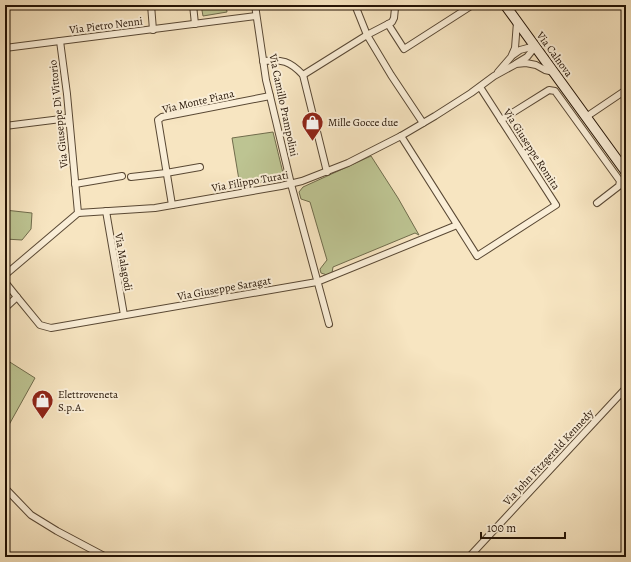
<svg xmlns="http://www.w3.org/2000/svg" width="631" height="562" font-family="Alegreya,serif">
	<rect width="100%" height="100%" fill="#f7e5c1"/>
	<filter id="stains"><feTurbulence type="fractalNoise" baseFrequency=".005" numOctaves="4"/><feColorMatrix values="0 0 0 0 .2 0 0 0 0 .09 0 0 0 0 .02 0 0 0 .5 -.17"/></filter>
	<radialGradient id="worn" r=".72"><stop offset=".6" stop-color="#630" stop-opacity="0"/><stop offset="1" stop-color="#630" stop-opacity=".3"/></radialGradient>
	<!-- green -->
	<g fill="#bdc492" stroke="#706c4c">
		<polygon points="201,5 226,5 227,12 203,16"/>
		<polygon points="273,132 283,173 282,178 280,179 240,186 232,138"/>
		<polygon points="371,156 398,198 419,235 415,233 333,267 332,273 327,275 321,273 320,269 327,260 310,202 301,199 299,192 303,187"/>
		<polygon points="5,210 32,213 31,229 22,240 5,239"/>
		<polygon points="5,359 35,378 5,432"/>
	</g>
	<g fill="none" stroke-linecap="round" stroke-linejoin="round">
		<defs>
			<g id="street">
				<polyline points="151,5 153,30"/>
				<polyline points="193,5 195,24"/>
				<polyline points="255,5 266,80 270,96 291,184 329,324"/>
				<polyline points="355,5 367,35 391,75 423,123"/>
				<polyline points="388,24 404,49 471,6"/>
				<polyline points="60,41 67,94 78,213"/>
				<polyline points="5,48 256,16"/>
				<polyline points="513,55 520,50 535,46"/>
				<path d="M263,61C282,59 290,61 303,75L327,172"/>
				<polyline points="517,63 527,57 535,47"/>
				<polyline points="498,72 511,57 515,48 517,22"/>
				<polyline points="303,75 367,35 392,22 394,18 395,8"/>
				<polyline points="586,117 626,90"/>
				<polyline points="501,120 549,90 555,91 620,181 619,186 597,203"/>
				<polyline points="5,126 69,118"/>
				<polyline points="401,136 477,256 556,205 480,87"/>
				<polyline points="131,177 166,173 200,167"/>
				<polyline points="75,184 122,176"/>
				<polyline points="172,205 158,120 162,117 270,96"/>
				<polyline points="106,211 124,315"/>
				<polyline points="5,275 78,213 155,208 281,186 302,181 348,163 401,136 435,116 471,93 494,76 516,64 526,63 536,65 545,70 554,72"/>
				<polyline points="5,282 17,297 40,325 51,328 317,282 457,225"/>
				<polyline points="5,308 17,297"/>
				<polyline points="5,488 31,515 57,531 106,557"/>
				<polyline points="469,557 626,388"/>
			</g>
			<polyline id="secondary" points="505,5 626,172"/>
		</defs>
		<!-- street casing -->
		<use href="#street" stroke="#594834" stroke-width="8"/>
		<!-- secondary casing -->
		<use href="#secondary" stroke="#241305" stroke-width="11"/>
		<!-- street -->
		<use href="#street" stroke="#faeed7" stroke-width="6"/>
		<!-- secondary -->
		<use href="#secondary" stroke="#faeed7" stroke-width="9"/>
	</g>
	<!-- icons -->
	<defs>
		<symbol id="shop-pin" viewBox="-11 -11 22 30"><path d="M0 17L-7.5 6A9.5 9.5 0 1 1 7.5 6Z" fill="#8f2418" stroke="#faeed7"/><path d="M-5-2.5h2.3a2.7 3.5 0 0 1 5.4 0H5L5.5 6h-11ZM-1.5-2.5h3a1.5 2.3 0 0 0-3 0Z" fill="#fff"/></symbol>
	</defs>
	<g fill-rule="evenodd">
		<use href="#shop-pin" x="300" y="110" width="25" height="34"/>
		<use href="#shop-pin" x="30" y="388" width="25" height="34"/>
	</g>
	<g text-anchor="middle" stroke-width="4" stroke-linejoin="round" paint-order="stroke">
		<!-- street labels -->
		<g font-size="11" fill="#241305" stroke="#faeed7">
			<text transform="translate(106 25) rotate(-7)" y="4">Via Pietro Nenni</text>
			<text transform="translate(555 54) rotate(54)" y="4">Via Calnova</text>
			<text transform="translate(198 101) rotate(-13)" y="4">Via Monte Piana</text>
			<text transform="translate(284 105) rotate(78)" y="4">Via Camillo Prampolini</text>
			<text transform="translate(58 114) rotate(-96)" y="4">Via Giuseppe Di Vittorio</text>
			<text transform="translate(532 149) rotate(57)" y="4">Via Giuseppe Romita</text>
			<text transform="translate(250 181) rotate(-10)" y="4">Via Filippo Turati</text>
			<text transform="translate(124 262) rotate(80)" y="4">Via Malagodi</text>
			<text transform="translate(224 288) rotate(-10)" y="4">Via Giuseppe Saragat</text>
			<text transform="translate(548 457) rotate(-47)" y="4">Via John Fitzgerald Kennedy</text>
		</g>
		<!-- poi labels -->
		<g font-size="11" fill="#241305" stroke="#faeed7" text-anchor="start">
			<text x="328" y="126">Mille Gocce due</text>
			<text x="58" y="398">Elettroveneta<tspan x="58" dy="13">S.p.A.</tspan></text>
		</g>
	</g>
	<!-- margin -->
	<rect width="631" height="562" fill="none" stroke="#f7e5c1" stroke-width="20"/>
	<rect x="6" y="6" width="619" height="550" fill="none" stroke="#241305" stroke-width="2"/>
	<rect x="10" y="10" width="611" height="542" fill="none" stroke="#241305"/>
	<!-- scale -->
	<path d="M481 532v6h84v-6" fill="none" stroke="#241305" stroke-width="2"/>
	<text x="487" y="532" font-size="12" fill="#241305" stroke="#faeed7" stroke-width="3" paint-order="stroke">100 m</text>
	<rect width="100%" height="100%" filter="url(#stains)"/>
	<rect width="100%" height="100%" fill="url(#worn)"/>
</svg>
